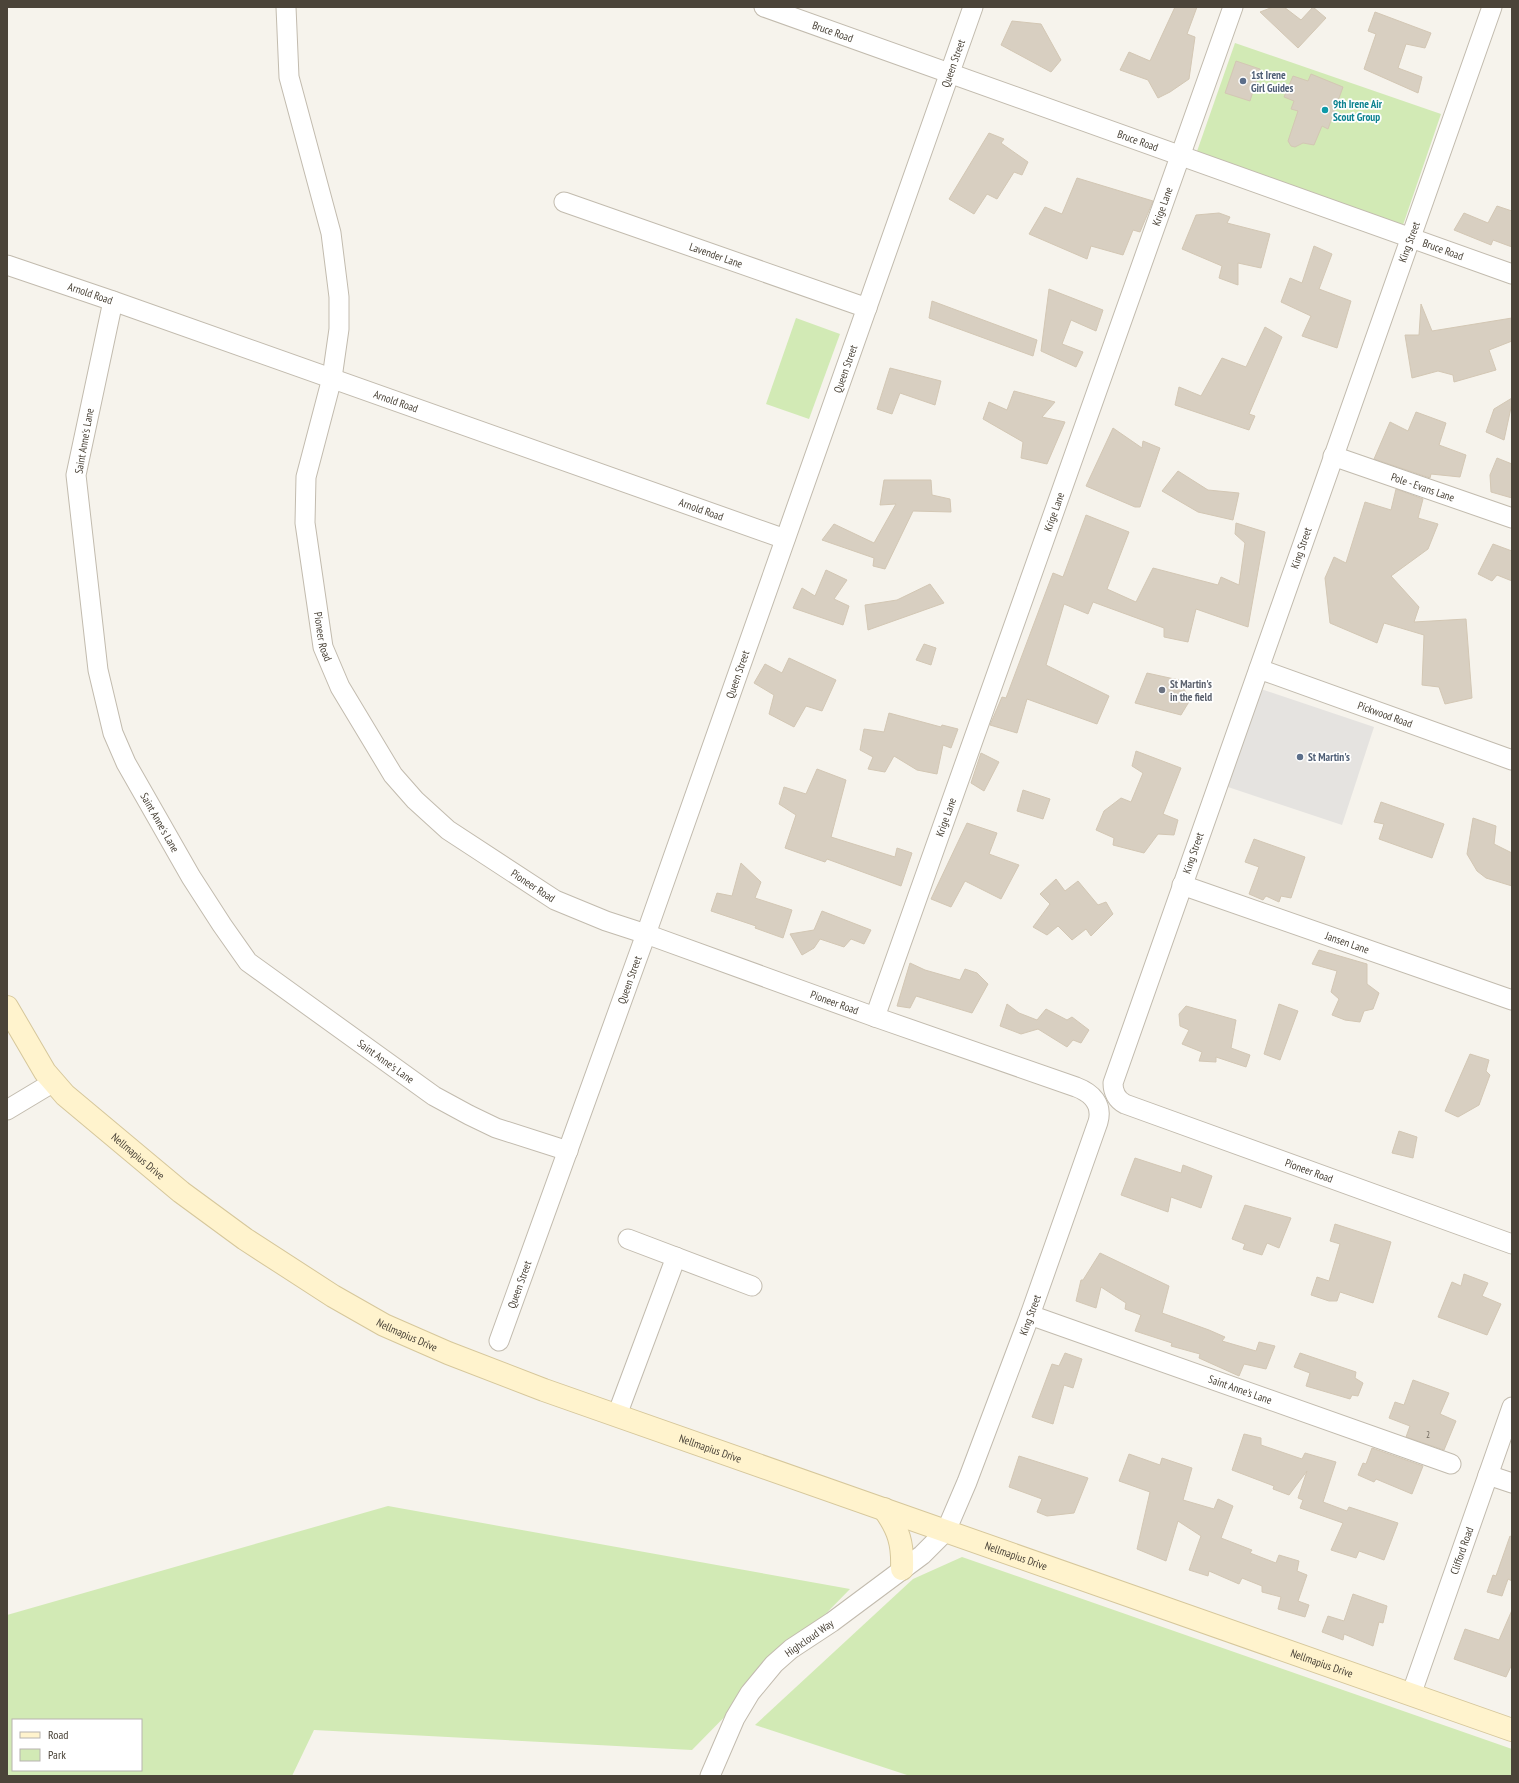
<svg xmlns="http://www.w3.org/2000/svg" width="1519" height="1783" font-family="'PT Sans Narrow',sans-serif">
	<rect width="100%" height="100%" fill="#f6f3ec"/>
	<!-- green -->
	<g fill="#d2eab5" fill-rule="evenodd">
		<polygon points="1235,43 1441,114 1402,228 1195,157"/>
		<polygon points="796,318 840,334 809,419 766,404"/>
		<path d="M388,1506L850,1589L692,1750L314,1730L292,1776H7V1615ZM13,1720H141V1770H13Z"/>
		<polygon points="962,1557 1512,1749 1512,1776 910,1776 755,1725 913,1579"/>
	</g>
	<!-- parking -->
	<polygon fill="#e5e3e0" points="1258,688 1374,727 1342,825 1225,786"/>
	<!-- building -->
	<g fill="#d8cfc1" stroke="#d3c7b4">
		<polygon points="1175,7 1197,7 1187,34 1195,37 1189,79 1170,92 1158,98 1148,80 1120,70 1129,52 1150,61"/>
		<polygon points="1273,7 1284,7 1301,20 1313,7 1326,18 1298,48 1260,12"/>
		<polygon points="1375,12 1431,33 1425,48 1406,44 1398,68 1422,77 1418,93 1364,69 1376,34 1368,31"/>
		<polygon points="1012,21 1041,24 1061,60 1051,72 1001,45"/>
		<polygon points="1236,61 1260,69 1250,101 1225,93"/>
		<polygon points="1311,74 1343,87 1328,129 1322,126 1314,145 1303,143 1295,147 1291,146 1288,141 1298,111 1291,109 1294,101 1284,97 1293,76 1308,81"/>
		<polygon points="989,133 1004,139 1001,143 1028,162 1022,175 1014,172 997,199 987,194 974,214 949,199"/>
		<polygon points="1077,178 1153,201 1140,232 1133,230 1123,255 1091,246 1087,259 1029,234 1045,207 1062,214"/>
		<polygon points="1497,206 1512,211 1512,247 1493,240 1491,245 1454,230 1464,213 1488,223"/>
		<polygon points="1219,213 1230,217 1227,223 1270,234 1261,268 1238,263 1238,285 1219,278 1222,266 1182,249 1196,215"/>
		<polygon points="1314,246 1332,254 1319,289 1351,301 1337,348 1302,336 1311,316 1281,302 1290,278 1302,283"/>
		<polygon points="1049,289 1103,310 1096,331 1071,320 1062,344 1083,352 1076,367 1041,351"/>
		<polygon points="932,301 1037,340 1033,356 929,318"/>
		<polygon points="1421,304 1432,331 1512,318 1512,341 1489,350 1496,370 1454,382 1453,375 1438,371 1412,378 1405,335 1419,335"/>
		<polygon points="1265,327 1282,337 1249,414 1255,416 1249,430 1175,405 1179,387 1201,396 1222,358 1246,367"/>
		<polygon points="890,368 941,381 935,405 900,393 892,414 877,409"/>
		<polygon points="1014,391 1055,402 1042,417 1065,422 1047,464 1021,458 1023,442 983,419 989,402 1007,410"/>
		<polygon points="1512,398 1512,403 1504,440 1486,432 1494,409"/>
		<polygon points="1416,412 1446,423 1439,445 1466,455 1460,477 1431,474 1430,478 1374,459 1390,422 1408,431"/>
		<polygon points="1113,428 1142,448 1143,441 1160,448 1140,507 1135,507 1086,486"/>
		<polygon points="1497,458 1512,464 1512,498 1491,492 1490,475"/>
		<polygon points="1178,471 1208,490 1239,493 1233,520 1198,512 1162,491"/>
		<polygon points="884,480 931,480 932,495 950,499 951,512 913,511 885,569 873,566 874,558 822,540 834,524 874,543 896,504 880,505"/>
		<polygon points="1396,489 1423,499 1418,518 1438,524 1428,549 1391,576 1419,607 1414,622 1466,619 1472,698 1445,704 1439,687 1422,685 1424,635 1384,623 1377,643 1330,623 1325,578 1334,557 1346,563 1365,502 1391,510"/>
		<polygon points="1086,515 1129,532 1107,589 1136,602 1153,568 1218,585 1221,577 1239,585 1245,543 1235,534 1236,523 1265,532 1248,627 1196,609 1188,642 1164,637 1164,628 1093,602 1088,614 1064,604 1046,665 1109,696 1097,724 1027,699 1017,733 990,725 1002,697 1006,698 1053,573 1063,577"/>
		<polygon points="1493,544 1512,551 1512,581 1497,575 1492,581 1478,574"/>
		<polygon points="826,570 847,580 834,599 849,606 843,625 793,608 802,588 815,596"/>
		<polygon points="930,584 944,603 868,630 865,605 897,600"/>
		<polygon points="924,644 936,648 931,665 916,660"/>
		<polygon points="789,658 836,680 822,711 806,706 794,727 769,714 774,695 754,683 765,664 782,673"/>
		<polygon points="1147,673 1179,680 1190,700 1181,715 1135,703"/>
		<polygon points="889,713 941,727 942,725 958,729 951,748 943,745 937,774 917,770 894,756 885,772 868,769 873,757 860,750 864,729 884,732"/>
		<polygon points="1136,751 1181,768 1163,814 1178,820 1174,835 1158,834 1144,853 1113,845 1114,838 1096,830 1104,811 1121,798 1131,802 1143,773 1132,766"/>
		<polygon points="981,753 999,762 984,791 971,783"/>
		<polygon points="817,769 846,780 831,837 895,857 897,848 912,853 901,886 827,859 825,862 785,848 796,815 779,804 784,787 806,794"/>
		<polygon points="1023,790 1050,799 1043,819 1017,811"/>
		<polygon points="1381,802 1444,824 1432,858 1379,839 1384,824 1374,822"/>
		<polygon points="1473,818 1496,826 1494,844 1512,853 1512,886 1486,878 1477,871 1467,854"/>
		<polygon points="967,823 997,833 989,854 1019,865 1001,899 965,881 951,907 931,899"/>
		<polygon points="1254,839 1305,857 1291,898 1281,896 1279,902 1266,896 1263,900 1249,894 1259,867 1245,862"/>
		<polygon points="741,863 761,882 755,898 792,910 783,938 755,928 756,926 711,911 717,893 732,896"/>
		<polygon points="1056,879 1065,891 1078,881 1098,905 1106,902 1113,914 1091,936 1086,929 1072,940 1058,926 1047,935 1033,927 1050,904 1040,894"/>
		<polygon points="822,911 871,930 864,944 851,939 844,947 820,939 814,948 802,955 790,934 814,930"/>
		<polygon points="1319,950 1367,964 1367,984 1379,993 1373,1009 1364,1011 1360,1022 1345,1020 1332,1015 1339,999 1331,992 1337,971 1312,964"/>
		<polygon points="910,963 925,970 960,980 965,969 977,973 988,984 972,1013 916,996 910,1008 897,1006"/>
		<polygon points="1007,1004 1019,1013 1037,1020 1046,1009 1067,1020 1072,1017 1089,1030 1081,1043 1073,1040 1067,1047 1038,1029 1021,1034 1000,1026"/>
		<polygon points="1279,1004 1298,1011 1280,1060 1264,1054"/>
		<polygon points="1186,1006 1236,1020 1231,1048 1250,1055 1246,1067 1216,1057 1216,1062 1199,1061 1202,1052 1182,1044 1189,1030 1180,1026 1179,1014"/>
		<polygon points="1470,1054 1489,1060 1486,1071 1490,1075 1479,1105 1458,1117 1445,1111"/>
		<polygon points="1399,1131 1417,1137 1413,1158 1392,1153"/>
		<polygon points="1135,1158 1181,1173 1183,1165 1212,1176 1201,1208 1171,1197 1168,1212 1121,1195"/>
		<polygon points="1245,1205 1291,1218 1279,1248 1267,1243 1262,1255 1243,1249 1245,1244 1232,1239"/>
		<polygon points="1335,1224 1391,1242 1373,1303 1340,1292 1337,1301 1329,1301 1311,1295 1317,1277 1329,1281 1340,1244 1330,1241"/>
		<polygon points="1100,1253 1169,1286 1162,1313 1209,1330 1225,1337 1222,1341 1256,1351 1259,1342 1275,1346 1266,1369 1244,1364 1239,1376 1199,1358 1200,1354 1171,1346 1172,1343 1135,1331 1141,1315 1125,1309 1126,1303 1101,1287 1096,1308 1076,1301 1081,1280 1083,1280"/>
		<polygon points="1464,1274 1488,1283 1482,1296 1501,1304 1487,1335 1438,1317 1452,1282 1461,1286"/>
		<polygon points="1065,1353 1082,1359 1073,1388 1064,1385 1053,1424 1032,1417 1052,1364 1059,1366"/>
		<polygon points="1300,1353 1356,1372 1355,1378 1363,1383 1358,1396 1352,1395 1350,1399 1306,1386 1310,1373 1294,1367"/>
		<polygon points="1413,1380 1449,1393 1440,1414 1456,1421 1444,1450 1406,1437 1410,1426 1389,1418 1395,1402 1404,1405"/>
		<polygon points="1244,1434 1261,1438 1261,1445 1302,1459 1305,1453 1336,1462 1323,1502 1347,1511 1349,1507 1398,1523 1384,1560 1359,1551 1356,1558 1331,1550 1343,1523 1300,1508 1303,1500 1298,1498 1307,1471 1289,1495 1273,1489 1274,1486 1232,1470"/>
		<polygon points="1372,1448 1423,1466 1412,1494 1376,1479 1374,1482 1358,1475 1363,1463 1366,1464"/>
		<polygon points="1129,1454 1160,1465 1162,1458 1192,1468 1183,1500 1214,1509 1218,1499 1233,1506 1221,1538 1252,1550 1250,1553 1276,1563 1279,1555 1299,1561 1297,1571 1307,1575 1298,1601 1309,1605 1305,1617 1278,1609 1281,1597 1262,1592 1262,1586 1242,1578 1239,1584 1209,1571 1208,1576 1189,1570 1201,1536 1178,1521 1166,1561 1137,1549 1150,1492 1119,1481"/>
		<polygon points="1019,1456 1088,1478 1074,1513 1047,1516 1037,1512 1042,1499 1009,1487"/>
		<polygon points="1510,1536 1512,1537 1512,1581 1508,1579 1502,1596 1487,1592 1493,1575 1496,1576"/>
		<polygon points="1353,1594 1387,1606 1383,1623 1379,1622 1373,1646 1344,1634 1343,1640 1322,1632 1328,1616 1344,1621"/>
		<polygon points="1512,1610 1512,1664 1506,1677 1454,1659 1465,1629 1499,1640"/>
	</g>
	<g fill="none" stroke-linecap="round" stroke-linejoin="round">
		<defs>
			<g id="minor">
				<path id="s1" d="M286,7L289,77L331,233L339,297V329L332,378L306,477L305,523L323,647L340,687L393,775L415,800L448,830L555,900L606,921L646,934L875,1017L1076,1087C1092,1093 1103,1104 1098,1122L1030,1315L967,1482L946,1531L922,1555L832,1622L791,1649L774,1664L750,1693L735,1718L710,1776"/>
				<path id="s2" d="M764,7L1512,274"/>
				<path id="s3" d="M1492,7L1113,1083C1113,1092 1117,1100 1125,1104L1512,1244"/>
				<path id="s4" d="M564,202L867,308"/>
				<path id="s5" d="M7,265L113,301L785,539"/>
				<path id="s6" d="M113,301L76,475L98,670L113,733L126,763L191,877L222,925L248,962L434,1096L469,1115L496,1128L568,1151"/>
				<path id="s7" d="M1333,456L1512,518"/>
				<path id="s8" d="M1259,669L1512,760"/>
				<path id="s9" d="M1182,885L1512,1000"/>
				<path id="s10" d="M875,1017L1233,7"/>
				<polyline points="7,1110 52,1083"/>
				<polyline points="628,1239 752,1286"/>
				<path id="s11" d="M1030,1315L1451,1464"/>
				<path id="s12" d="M499,1341L646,934L973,7"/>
				<polyline points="617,1415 676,1257"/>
				<polyline points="1488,1475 1512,1483"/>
				<path id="s13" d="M1411,1695L1512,1407"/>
			</g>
			<g id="secondary">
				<path id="s14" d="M7,1007L45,1072L65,1095L181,1192L245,1239L333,1296L384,1325L448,1353L544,1390L1512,1730"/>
				<path d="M884,1509C899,1530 903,1544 902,1569"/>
			</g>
		</defs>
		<!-- minor casing -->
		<use href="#minor" stroke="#c2bbae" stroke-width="21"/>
		<!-- secondary casing -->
		<use href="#secondary" stroke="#d6c79b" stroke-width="24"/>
		<!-- minor -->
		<use href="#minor" stroke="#fff" stroke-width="19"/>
		<!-- secondary -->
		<use href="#secondary" stroke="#fff3cd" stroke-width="22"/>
	</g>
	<!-- markers -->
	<g fill="#5c6f8a" stroke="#fff" stroke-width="1.5">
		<circle cx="1243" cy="81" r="4"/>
		<circle cx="1300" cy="757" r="4"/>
	</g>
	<circle fill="#0f9aa8" stroke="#fff" stroke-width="1.5" cx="1325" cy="110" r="4"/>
	<circle fill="#6b7280" stroke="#fff" stroke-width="1.5" cx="1162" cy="690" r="4"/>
	<g text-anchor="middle" stroke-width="3.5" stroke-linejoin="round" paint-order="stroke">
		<!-- number labels -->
		<g font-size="9" fill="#6e675b">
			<text x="1428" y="1438">2</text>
		</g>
		<!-- street labels -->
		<g font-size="11" fill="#4b4439" stroke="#fff">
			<text dy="4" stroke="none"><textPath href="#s2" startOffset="73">Bruce Road</textPath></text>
			<text dy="4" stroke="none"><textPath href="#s12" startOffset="1356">Queen Street</textPath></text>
			<text dy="4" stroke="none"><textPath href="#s2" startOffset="397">Bruce Road</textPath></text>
			<text dy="4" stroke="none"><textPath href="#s10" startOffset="860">Krige Lane</textPath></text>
			<text transform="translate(1409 242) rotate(-70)" y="4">King Street</text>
			<text dy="4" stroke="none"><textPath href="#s2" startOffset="721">Bruce Road</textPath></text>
			<text dy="4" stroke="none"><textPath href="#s4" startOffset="161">Lavender Lane</textPath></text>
			<text dy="4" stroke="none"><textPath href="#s5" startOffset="88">Arnold Road</textPath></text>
			<text dy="4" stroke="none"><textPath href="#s12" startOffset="1032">Queen Street</textPath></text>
			<text dy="4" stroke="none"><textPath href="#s5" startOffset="412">Arnold Road</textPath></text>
			<text transform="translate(84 441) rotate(-80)" y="4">Saint Anne's Lane</text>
			<text dy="4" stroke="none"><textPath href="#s7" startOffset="95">Pole - Evans Lane</textPath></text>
			<text dy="4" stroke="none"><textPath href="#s5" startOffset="736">Arnold Road</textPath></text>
			<text dy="4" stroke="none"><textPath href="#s10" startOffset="536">Krige Lane</textPath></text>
			<text transform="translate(1301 548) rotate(-71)" y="4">King Street</text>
			<text dy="4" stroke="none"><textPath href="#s1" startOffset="641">Pioneer Road</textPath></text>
			<text dy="4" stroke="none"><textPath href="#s12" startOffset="708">Queen Street</textPath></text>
			<text dy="4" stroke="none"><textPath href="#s8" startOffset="134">Pickwood Road</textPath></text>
			<text dy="4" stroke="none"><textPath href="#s10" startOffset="212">Krige Lane</textPath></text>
			<text dy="4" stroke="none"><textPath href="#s6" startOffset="540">Saint Anne's Lane</textPath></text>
			<text transform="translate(1193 853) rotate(-71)" y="4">King Street</text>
			<text dy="4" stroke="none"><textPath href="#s1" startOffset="977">Pioneer Road</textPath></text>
			<text dy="4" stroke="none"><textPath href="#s9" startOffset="175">Jansen Lane</textPath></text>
			<text dy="4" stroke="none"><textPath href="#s12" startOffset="384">Queen Street</textPath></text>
			<text dy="4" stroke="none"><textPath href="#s1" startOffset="1301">Pioneer Road</textPath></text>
			<text dy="4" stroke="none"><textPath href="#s6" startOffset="875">Saint Anne's Lane</textPath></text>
			<text dy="4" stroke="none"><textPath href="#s14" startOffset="201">Nellmapius Drive</textPath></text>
			<text dy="4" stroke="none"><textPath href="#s3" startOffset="1362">Pioneer Road</textPath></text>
			<text dy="4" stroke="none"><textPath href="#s12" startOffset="60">Queen Street</textPath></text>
			<text transform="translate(1030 1315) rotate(-70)" y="4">King Street</text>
			<text dy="4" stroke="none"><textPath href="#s14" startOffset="525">Nellmapius Drive</textPath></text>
			<text dy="4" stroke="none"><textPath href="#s11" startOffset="223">Saint Anne's Lane</textPath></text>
			<text dy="4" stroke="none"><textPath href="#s14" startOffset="849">Nellmapius Drive</textPath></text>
			<text dy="4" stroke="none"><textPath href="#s13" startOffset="153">Clifford Road</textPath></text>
			<text dy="4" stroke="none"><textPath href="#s14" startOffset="1173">Nellmapius Drive</textPath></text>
			<text transform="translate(809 1638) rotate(-35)" y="4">Highcloud Way</text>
			<text dy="4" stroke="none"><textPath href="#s14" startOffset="1497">Nellmapius Drive</textPath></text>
		</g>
		<!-- service labels -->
		<g font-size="11" font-weight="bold" fill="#4e5e75" stroke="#fff" text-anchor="start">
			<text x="1251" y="79">1st Irene<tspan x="1251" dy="13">Girl Guides</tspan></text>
			<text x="1308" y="761">St Martin's</text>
		</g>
		<!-- culture labels -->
		<g font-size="11" font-weight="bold" fill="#0d838f" stroke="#fff" text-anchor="start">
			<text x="1333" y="108">9th Irene Air<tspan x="1333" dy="13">Scout Group</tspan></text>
		</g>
		<!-- worship labels -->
		<g font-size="11" font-weight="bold" fill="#5b616d" stroke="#fff" text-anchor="start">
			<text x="1170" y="688">St Martin's<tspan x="1170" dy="13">in the field</tspan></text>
		</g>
	</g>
	<!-- border -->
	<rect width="1519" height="1783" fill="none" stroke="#4b4439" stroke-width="16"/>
	<!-- legend -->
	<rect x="12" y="1719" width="130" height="52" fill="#ffffff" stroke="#b7b4b0"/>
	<rect x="20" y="1732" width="20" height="6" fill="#fff3cd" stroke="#b7b4b0"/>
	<text x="48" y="1739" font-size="12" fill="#4b4439">Road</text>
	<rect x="20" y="1749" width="20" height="12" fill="#d2eab5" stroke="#b7b4b0"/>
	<text x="48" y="1759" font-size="12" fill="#4b4439">Park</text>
</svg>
